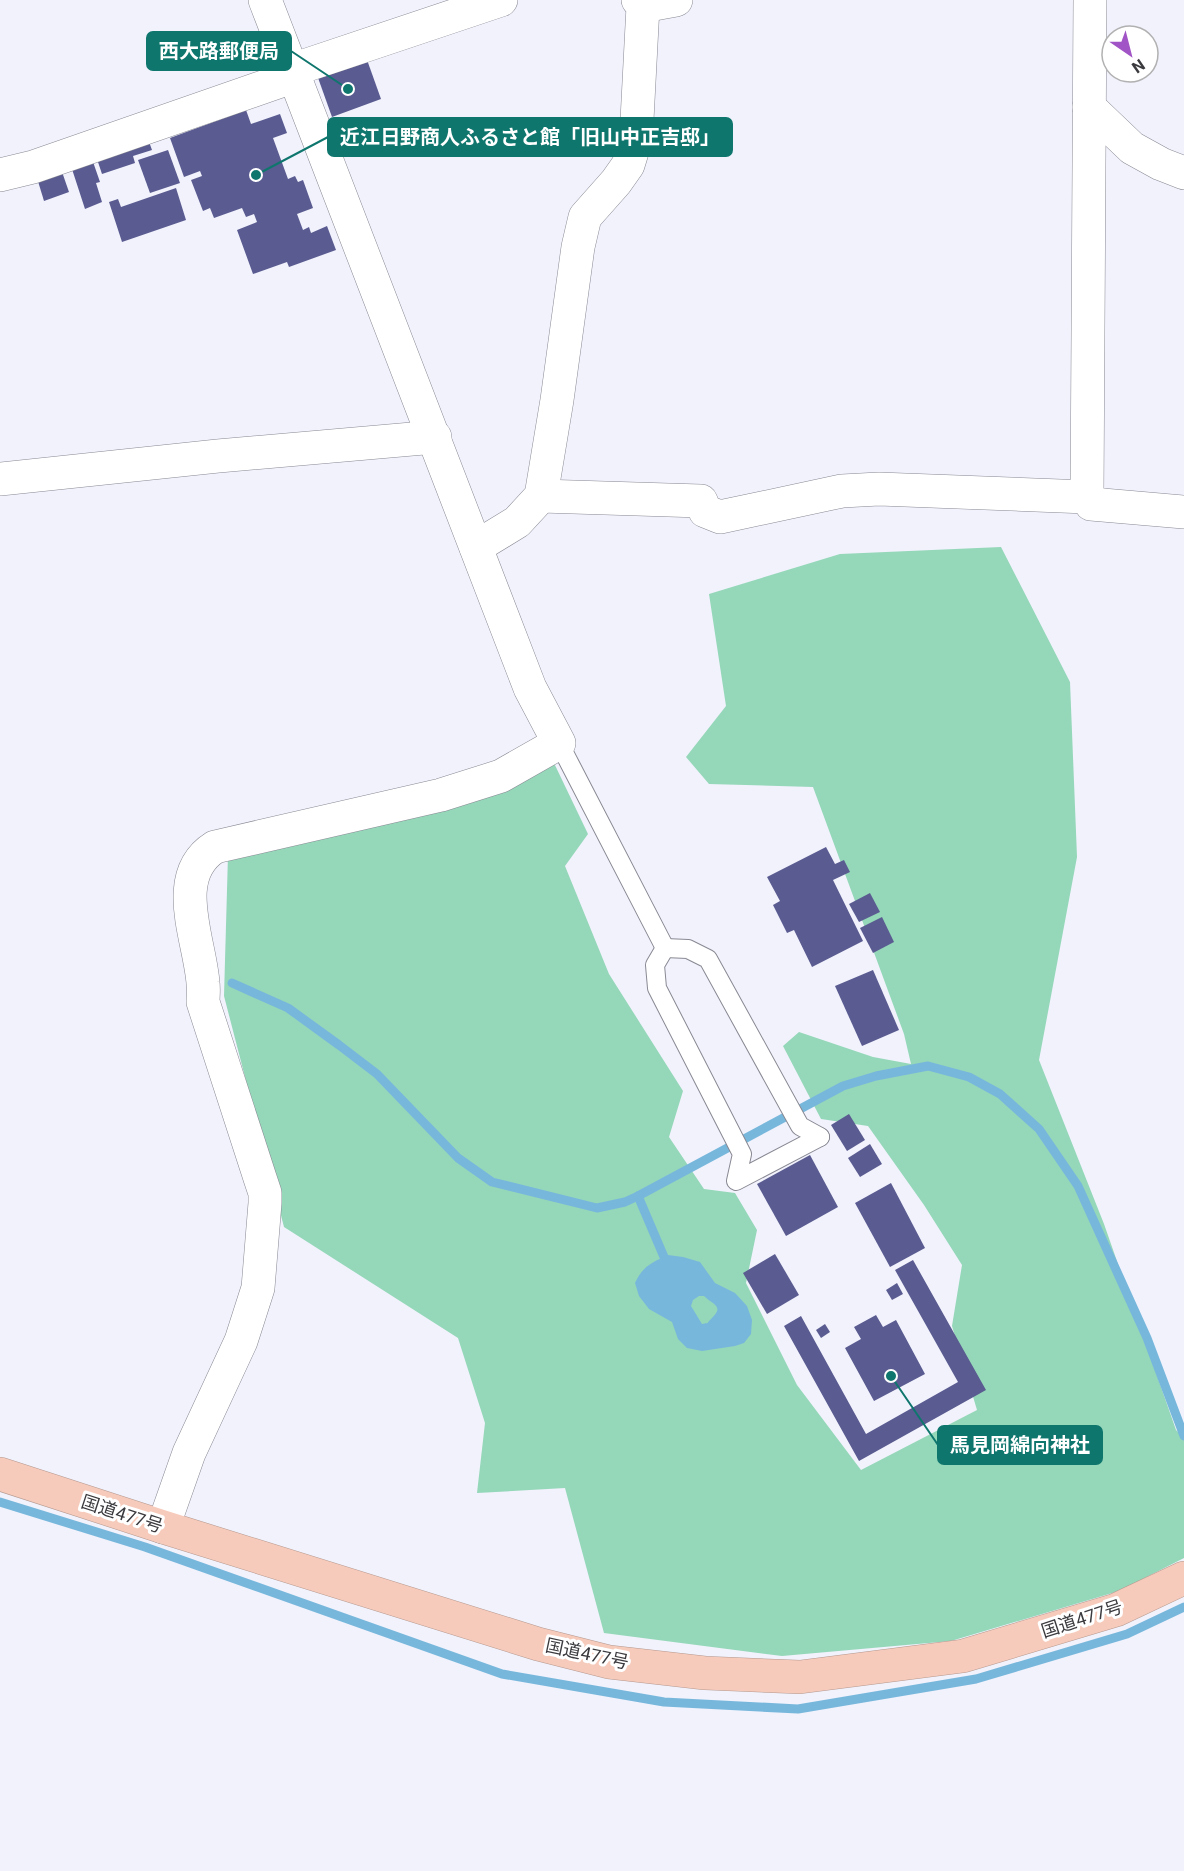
<svg xmlns="http://www.w3.org/2000/svg" width="1184" height="1871" font-family="Roboto,'Noto Sans JP',sans-serif">
	<rect width="100%" height="100%" fill="#f1f2fc"/>
	<!-- green -->
	<polygon fill="#95d7b9" points="1001,547 1070,682 1077,857 1039,1060 1104,1224 1176,1430 1184,1438 1184,1558 1119,1591 951,1641 782,1656 604,1633 565,1488 477,1493 485,1423 458,1338 284,1227 224,996 228,855 553,761 588,834 565,866 609,974 683,1091 669,1137 704,1189 735,1193 757,1230 746,1283 797,1385 861,1470 977,1410 952,1326 962,1265 924,1205 868,1126 821,1119 783,1046 799,1032 873,1057 911,1064 904,1034 813,787 709,784 686,757 726,706 709,594 840,554"/>
	<!-- water -->
	<path fill="#78b7dc" fill-rule="evenodd" d="M668,1255L683,1257L700,1262L715,1283L735,1293L747,1306L752,1320L751,1334L744,1343L735,1346L702,1351L687,1348L678,1339L672,1322L649,1309L639,1296L635,1283C643,1266 651,1263 668,1255ZM699,1296H704C713,1305 725,1306 711,1319C705,1325 711,1322 702,1324L691,1306L693,1300Z"/>
	<g fill="none" stroke-linecap="round" stroke-linejoin="round">
		<!-- stream -->
		<g stroke="#78b7dc" stroke-width="9">
			<polyline points="232,983 288,1008 339,1045 377,1074 458,1158 492,1182 597,1208 625,1202 638,1196 843,1086 876,1076 928,1066 969,1077 1000,1094 1039,1129 1078,1186 1147,1338 1184,1436"/>
			<polyline points="638,1196 664,1257"/>
			<polyline points="0,1502 145,1547 502,1674 664,1702 798,1709 976,1679 1127,1634 1184,1607"/>
		</g>
	</g>
	<!-- building -->
	<g fill="#5a5b90">
		<polygon points="366,57 381,99 332,117 317,75"/>
		<polygon points="246,110 251,124 280,114 287,133 273,138 288,179 295,176 298,182 303,180 313,208 297,214 303,230 309,227 311,233 327,226 336,250 289,267 287,262 253,274 237,230 257,222 254,214 246,217 242,208 214,218 210,208 203,211 191,180 202,176 200,171 184,177 170,138"/>
		<polygon points="148,139 152,150 133,156 135,163 102,174 96,156"/>
		<polygon points="168,150 180,183 150,193 138,160"/>
		<polygon points="92,159 100,182 96,183 102,202 85,209 71,166"/>
		<polygon points="61,169 69,192 44,201 37,178"/>
		<polygon points="176,188 186,220 122,242 109,202 118,199 121,207"/>
		<polygon points="826,847 835,864 844,860 850,872 833,880 863,941 812,967 794,930 787,933 773,905 780,901 767,877"/>
		<polygon points="870,893 880,912 859,922 849,904"/>
		<polygon points="882,917 894,942 873,953 860,928"/>
		<polygon points="873,970 899,1030 862,1046 835,986"/>
		<polygon points="849,1114 865,1140 847,1151 831,1125"/>
		<polygon points="870,1144 882,1164 860,1177 848,1158"/>
		<polygon points="810,1155 838,1207 786,1236 757,1184"/>
		<polygon points="891,1183 925,1248 890,1267 855,1203"/>
		<polygon points="775,1254 799,1295 767,1314 743,1273"/>
		<polygon points="913,1260 986,1390 859,1461 784,1326 801,1316 866,1434 958,1382 895,1270"/>
		<polygon points="897,1283 903,1294 892,1300 886,1290"/>
		<polygon points="876,1315 883,1327 896,1320 925,1374 874,1401 845,1348 861,1339 854,1327"/>
		<polygon points="825,1324 830,1332 821,1338 816,1330"/>
	</g>
	<g fill="none" stroke-linecap="round" stroke-linejoin="round">
		<defs>
			<g id="lane">
				<polyline points="559,743 665,948"/>
				<polyline points="665,948 655,965 657,988 742,1154 736,1181 820,1137"/>
				<polyline points="665,948 688,949 708,959 800,1126 820,1137"/>
			</g>
			<g id="street">
				<polyline points="1090,0 1087,497 1091,504 1184,512"/>
				<polyline points="643,6 676,0"/>
				<polyline points="292,70 501,0"/>
				<polyline points="1089,107 1132,148 1161,164 1184,173"/>
				<polyline points="0,175 33,167 295,76"/>
				<polyline points="0,479 218,456 435,437"/>
				<polyline points="541,496 701,501 705,511 720,517 842,491 879,489 1087,497"/>
				<polyline points="476,547 517,522 541,496 557,400 578,247 585,217 616,182 628,165 636,139 643,6 638,0"/>
				<path d="M163,1527L189,1453L241,1341L258,1288L265,1203V1193L260,1178L203,1002C203,996 204,989 203,983C200,940 169,876 215,847L441,795L501,776L559,743L530,688L265,0"/>
			</g>
			<polyline id="highway" points="0,1474 163,1527 538,1644 609,1662 705,1673 800,1677 963,1656 1116,1610 1184,1578"/>
		</defs>
		<!-- lane casing -->
		<use href="#lane" stroke="#888993" stroke-width="20"/>
		<!-- street casing -->
		<use href="#street" stroke="#888993" stroke-width="34"/>
		<!-- highway casing -->
		<use href="#highway" stroke="#b59990" stroke-width="34"/>
		<!-- lane -->
		<use href="#lane" stroke="#fff" stroke-width="18"/>
		<!-- street -->
		<use href="#street" stroke="#fff" stroke-width="33"/>
		<!-- highway -->
		<use href="#highway" stroke="#f6cbbb" stroke-width="33"/>
	</g>
	<g text-anchor="middle" stroke-width="6" stroke-linejoin="round" paint-order="stroke">
		<!-- street labels -->
		<g font-size="18" fill="#3b3b3f" stroke="#fff">
			<text transform="translate(122 1514) rotate(18)" y="6">国道477号</text>
			<text transform="translate(1082 1619) rotate(-18)" y="6">国道477号</text>
			<text transform="translate(587 1654) rotate(12)" y="6">国道477号</text>
		</g>
	</g>
	<!-- callouts -->
	<path fill="none" stroke="#0f766e" stroke-width="2" d="M348 89L291 51M256 175L328 137M891 1376L938 1445"/>
	<g fill="#0f766e" stroke="#fff" stroke-width="2">
		<circle cx="348" cy="89" r="6"/>
		<circle cx="256" cy="175" r="6"/>
		<circle cx="891" cy="1376" r="6"/>
	</g>
	<g fill="#0f766e" stroke="#0f766e" stroke-width="2">
		<rect x="147" y="32" width="144" height="38" rx="6"/>
		<rect x="328" y="118" width="404" height="38" rx="6"/>
		<rect x="938" y="1426" width="164" height="38" rx="6"/>
	</g>
	<g font-size="20" text-anchor="middle" font-weight="bold" fill="#fff">
		<text x="219" y="58">西大路郵便局</text>
		<text x="530" y="144">近江日野商人ふるさと館「旧山中正吉邸」</text>
		<text x="1020" y="1452">馬見岡綿向神社</text>
	</g>
	<!-- north arrow -->
	<g transform="translate(1130 54) rotate(145)"><circle r="28" fill="#ffffff" stroke="#b1b1b2" stroke-width="1.5"/>
	<path d="M0-4.5L10 22L0 15L-10 22Z" fill="#a154c5"/>
	<text y="-9" font-size="16" font-weight="bold" text-anchor="middle" fill="#3b3b3f">N</text>
	</g>
</svg>
